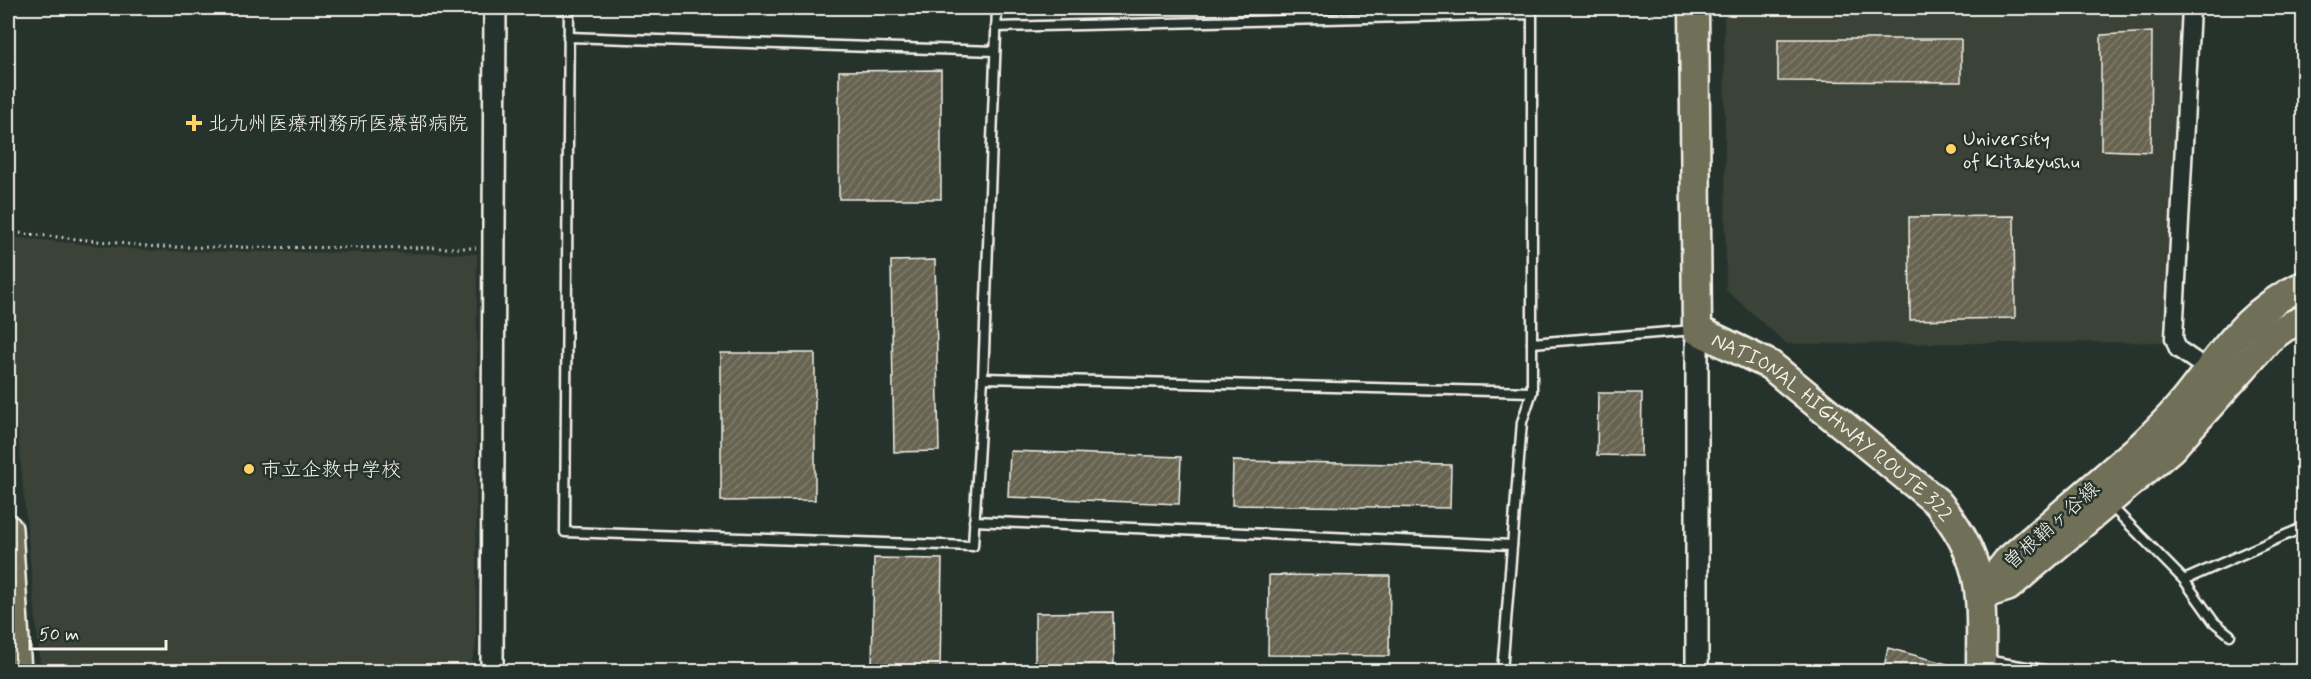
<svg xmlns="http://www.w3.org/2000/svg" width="2311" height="679" font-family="Mynerve,'Klee One',sans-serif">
	<defs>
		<pattern id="building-hatch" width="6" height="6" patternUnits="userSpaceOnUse" patternTransform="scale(1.5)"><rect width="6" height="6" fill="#676451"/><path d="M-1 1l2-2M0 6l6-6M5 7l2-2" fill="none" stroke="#7d7b6a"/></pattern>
	</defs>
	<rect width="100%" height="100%" fill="#26332d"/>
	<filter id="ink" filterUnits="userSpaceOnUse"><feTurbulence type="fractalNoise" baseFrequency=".0167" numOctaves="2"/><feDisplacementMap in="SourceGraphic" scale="12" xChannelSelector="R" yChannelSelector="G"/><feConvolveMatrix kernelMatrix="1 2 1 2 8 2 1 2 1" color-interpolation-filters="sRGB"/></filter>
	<g filter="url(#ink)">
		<!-- built -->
		<g fill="#3a4238">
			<polygon points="1724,8 2187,8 2165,342 1787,344 1726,290"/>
			<polygon points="8,237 156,251 477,254 476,646 469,671 41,671 8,333"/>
		</g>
		<!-- building -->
		<g fill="url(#building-hatch)" stroke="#f4f1e8" stroke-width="1.5">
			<polygon points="2152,32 2151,152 2101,150 2101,35"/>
			<polygon points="1778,39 1961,39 1961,82 1778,81"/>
			<polygon points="941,70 941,199 839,199 839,71"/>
			<polygon points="2014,216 2015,318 1910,320 1909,217"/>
			<polygon points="935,260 939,451 894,452 891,261"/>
			<polygon points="721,353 815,353 815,500 721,501"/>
			<polygon points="1598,393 1642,393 1641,456 1597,455"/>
			<polygon points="1010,451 1181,457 1179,504 1008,497"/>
			<polygon points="1233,461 1451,465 1450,508 1232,505"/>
			<polygon points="874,558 942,559 940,669 872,668"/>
			<polygon points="1269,575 1390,576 1389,656 1268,655"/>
			<polygon points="1113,612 1114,668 1035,669 1035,613"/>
			<polygon points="1888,648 1958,667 1957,672 1883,672"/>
		</g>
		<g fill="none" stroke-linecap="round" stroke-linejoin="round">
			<defs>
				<g id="service">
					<polyline points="569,8 565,532 973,546 983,378 997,8"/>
					<polyline points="996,27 1532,14 1532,392 1522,422 1502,672"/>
					<polyline points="568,37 995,51"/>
					<polyline points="1532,343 1694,330"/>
					<polyline points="983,378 1532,392"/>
					<polyline points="2109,504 2184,580 2214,622 2230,635"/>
					<polyline points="974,521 1512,545"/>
					<polyline points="2184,580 2304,527"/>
					<polyline points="1985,660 2056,672"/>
				</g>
				<polyline id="minor" points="2191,8 2174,338 2178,349 2207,369"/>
				<g id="tertiary">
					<polyline points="492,672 495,8"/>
					<polyline points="1697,672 1697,330"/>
				</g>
				<g id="primary">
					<polyline points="8,529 17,672"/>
					<path d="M1980,595L2007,561L2142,445C2156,431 2171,417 2183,402C2221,355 2246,311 2304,285"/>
					<polyline points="1982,595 2008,587 2171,449 2269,339 2284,328 2304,319"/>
				</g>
				<g id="trunk">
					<path id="s1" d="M1694,8L1697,330L1770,365L1937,502C1987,561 1981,598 1981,672"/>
				</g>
			</defs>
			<!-- service casing -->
			<use href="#service" stroke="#f4f1e8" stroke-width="13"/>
			<!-- minor casing -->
			<use href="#minor" stroke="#f4f1e8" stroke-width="21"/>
			<!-- tertiary casing -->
			<use href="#tertiary" stroke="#f4f1e8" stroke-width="26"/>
			<!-- primary casing -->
			<use href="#primary" stroke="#f4f1e8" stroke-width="32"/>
			<!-- trunk casing -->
			<use href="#trunk" stroke="#f4f1e8" stroke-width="33"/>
			<!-- path -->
			<polyline stroke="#f4f1e8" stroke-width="3" stroke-dasharray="1.5 4.5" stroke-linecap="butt" points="8,232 157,247 476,248"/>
			<!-- service -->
			<use href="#service" stroke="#26332d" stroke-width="8"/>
			<!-- minor -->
			<use href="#minor" stroke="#26332d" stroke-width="16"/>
			<!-- tertiary -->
			<use href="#tertiary" stroke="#26332d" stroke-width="21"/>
			<!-- primary -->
			<use href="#primary" stroke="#706f59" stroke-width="27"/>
			<!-- trunk -->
			<use href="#trunk" stroke="#706f59" stroke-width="28"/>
		</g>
	</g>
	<!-- markers -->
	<g fill="#ffd166" stroke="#26332d" stroke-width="2">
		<path d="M191 114h6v6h6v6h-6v6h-6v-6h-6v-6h6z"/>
		<circle cx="1951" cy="149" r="6"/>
		<circle cx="249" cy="469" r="6"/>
	</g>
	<g text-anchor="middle" stroke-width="5" stroke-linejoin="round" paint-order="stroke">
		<!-- poi labels -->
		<g font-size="20" fill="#f4f1e8" stroke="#26332d" text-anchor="start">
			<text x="208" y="130">北九州医療刑務所医療部病院</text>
			<text x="1963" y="145">University<tspan x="1963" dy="23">of Kitakyushu</tspan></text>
			<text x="261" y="476">市立企救中学校</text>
		</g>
		<!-- street labels -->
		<g font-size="20" fill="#f4f1e8" stroke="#26332d">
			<text dy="7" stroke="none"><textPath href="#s1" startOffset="490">NATIONAL HIGHWAY ROUTE 322</textPath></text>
			<text transform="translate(2051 525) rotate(-42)" y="7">曽根鞘ヶ谷線</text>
		</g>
	</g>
	<!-- margin -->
	<rect width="2311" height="679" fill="none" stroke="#26332d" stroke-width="30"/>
	<rect x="15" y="15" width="2281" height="649" fill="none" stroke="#f4f1e8" stroke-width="2" filter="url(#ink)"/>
	<!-- scale -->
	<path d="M30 640v9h136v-9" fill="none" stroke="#f4f1e8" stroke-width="3"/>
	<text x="39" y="640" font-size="18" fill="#f4f1e8" stroke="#26332d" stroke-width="4.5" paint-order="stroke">50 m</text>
</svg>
